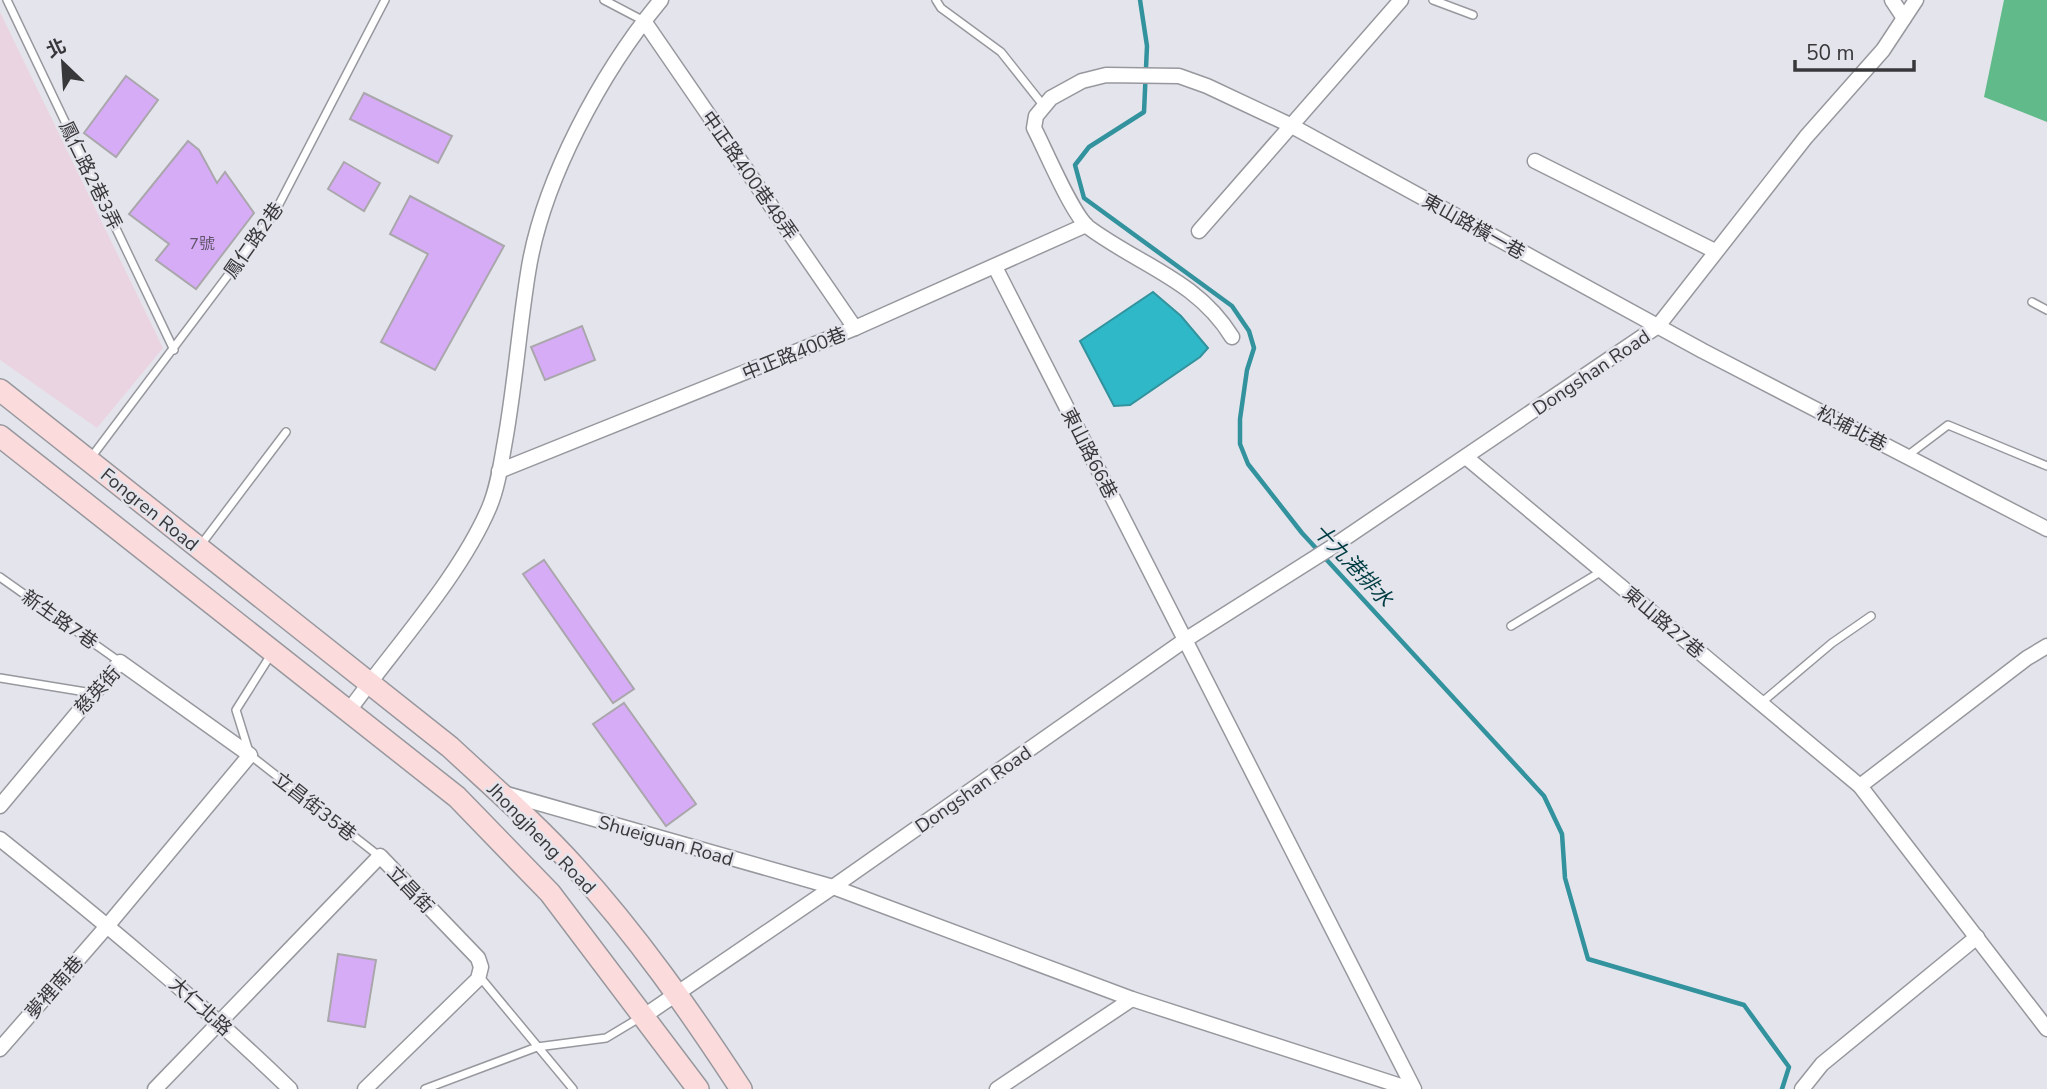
<svg xmlns="http://www.w3.org/2000/svg" width="2047" height="1089" font-family="'Nunito Sans','Noto Sans TC',sans-serif">
	<rect width="100%" height="100%" fill="#e4e5ec"/>
	<!-- commercial -->
	<polygon fill="#ebd4e1" points="0,12 163,348 97,428 0,360"/>
	<!-- forest -->
	<polygon fill="#61ba89" points="2004,0 2047,0 2047,122 1984,97"/>
	<!-- water -->
	<polygon fill="#2fb8c7" stroke="#32929d" stroke-width="2" points="1153,292 1181,316 1208,348 1200,357 1130,405 1114,406 1080,341"/>
	<g fill="none" stroke-linecap="round" stroke-linejoin="round">
		<!-- stream -->
		<polyline stroke="#32929d" stroke-width="4.5" points="1140,0 1147,46 1144,112 1089,147 1075,165 1084,198 1232,306 1249,331 1254,348 1247,370 1240,419 1240,444 1248,464 1302,533 1544,796 1562,834 1565,878 1588,959 1744,1005 1789,1067 1782,1089"/>
	</g>
	<!-- building -->
	<g fill="#d7acf7" stroke="#aaa7ac" stroke-width="2">
		<polygon points="126,76 158,100 116,157 84,133"/>
		<polygon points="364,93 452,136 438,163 350,119"/>
		<polygon points="188,141 199,150 217,183 225,172 254,213 196,289 156,260 169,244 129,214"/>
		<polygon points="344,162 380,183 364,211 328,189"/>
		<polygon points="410,196 504,246 435,370 381,342 428,254 390,234"/>
		<polygon points="582,326 595,360 545,380 531,347"/>
		<polygon points="544,560 634,689 613,703 523,574"/>
		<polygon points="624,703 696,804 666,826 593,724"/>
		<polygon points="338,954 376,960 365,1027 328,1021"/>
	</g>
	<g fill="none" stroke-linecap="round" stroke-linejoin="round">
		<defs>
			<g id="service">
				<polyline points="7,0 174,350"/>
				<polyline points="604,0 644,21"/>
				<polyline points="936,0 941,8 1001,52 1043,105"/>
				<polyline points="1433,0 1473,15"/>
				<polyline points="2032,302 2047,310"/>
				<polyline points="1907,456 1948,425 2047,466"/>
				<polyline points="90,459 274,214 385,0"/>
				<polyline points="200,546 286,432"/>
				<polyline points="0,577 120,662"/>
				<polyline points="1511,626 1602,571"/>
				<polyline points="272,653 236,710 250,755 379,856"/>
				<polyline points="0,678 92,693"/>
				<polyline points="1761,703 1832,643 1871,616"/>
				<polyline points="480,977 573,1089"/>
				<polyline points="425,1089 537,1047 606,1038 641,1017"/>
			</g>
			<g id="minor">
				<polyline points="1892,0 1904,18"/>
				<polyline points="644,21 855,328"/>
				<polyline points="1535,161 1715,251"/>
				<polyline points="1199,231 1401,0"/>
				<polyline points="995,267 1414,1089"/>
				<path d="M1232,337C1197,280 1139,265 1088,227C1072,214 1045,149 1034,128L1036,116L1051,98L1082,81L1106,75L1179,76L1207,86L1290,125L1703,351L2047,529"/>
				<polyline points="1467,458 1860,786 2047,1029"/>
				<polyline points="499,471 855,328 1086,225"/>
				<path d="M348,712C393,649 459,578 489,508C498,487 501,463 505,441C515,385 519,329 528,273C542,181 602,71 661,0"/>
				<polyline points="1860,786 2027,658 2047,646"/>
				<polyline points="503,793 833,887 1132,999 1410,1089"/>
				<polyline points="0,806 120,662 250,755 108,925 0,1049"/>
				<path d="M0,839C100,919 198,1000 290,1089"/>
				<polyline points="644,1016 833,887 1185,640 1332,547 1658,326 1806,137 1883,50 1916,0"/>
				<polyline points="155,1089 380,856 478,958 481,967 478,979 365,1089"/>
				<polyline points="997,1089 1132,999"/>
				<polyline points="1802,1089 1822,1064 1977,937"/>
			</g>
			<g id="secondary">
				<path d="M0,390L450,747C492,786 536,824 574,866C637,935 690,1011 741,1089"/>
				<polyline points="0,436 457,797 550,893 698,1089"/>
			</g>
		</defs>
		<!-- service casing -->
		<use href="#service" stroke="#97989e" stroke-width="10"/>
		<!-- minor casing -->
		<use href="#minor" stroke="#97989e" stroke-width="17"/>
		<!-- secondary casing -->
		<use href="#secondary" stroke="#97989e" stroke-width="24"/>
		<!-- service -->
		<use href="#service" stroke="#fff" stroke-width="7"/>
		<!-- minor -->
		<use href="#minor" stroke="#fff" stroke-width="14"/>
		<!-- secondary -->
		<use href="#secondary" stroke="#fcdbdc" stroke-width="21"/>
	</g>
	<g text-anchor="middle" stroke-width="5" stroke-linejoin="round" paint-order="stroke">
		<!-- number labels -->
		<g font-size="16" fill="#60556a">
			<text x="202" y="249">7號</text>
		</g>
		<!-- street labels -->
		<g font-size="19" fill="#38383b" stroke="#e4e5ec">
			<text transform="translate(91 175) rotate(64)" y="7">鳳仁路2巷3弄</text>
			<text transform="translate(750 175) rotate(55)" y="7">中正路400巷48弄</text>
			<text transform="translate(1474 226) rotate(29)" y="7">東山路橫一巷</text>
			<text transform="translate(253 240) rotate(-55)" y="7">鳳仁路2巷</text>
			<text transform="translate(794 353) rotate(-22)" y="7">中正路400巷</text>
			<text transform="translate(1591 372) rotate(-34)" y="7">Dongshan Road</text>
			<text transform="translate(1852 428) rotate(27)" y="7">松埔北巷</text>
			<text transform="translate(1090 453) rotate(63)" y="7">東山路66巷</text>
			<text transform="translate(150 509) rotate(39)" y="7">Fongren Road</text>
			<text transform="translate(60 619) rotate(35)" y="7">新生路7巷</text>
			<text transform="translate(1664 622) rotate(40)" y="7">東山路27巷</text>
			<text transform="translate(97 690) rotate(-47)" y="7">慈英街</text>
			<text transform="translate(973 789) rotate(-35)" y="7">Dongshan Road</text>
			<text transform="translate(315 806) rotate(38)" y="7">立昌街35巷</text>
			<text transform="translate(542 838) rotate(46)" y="7">Jhongjheng Road</text>
			<text transform="translate(666 840) rotate(16)" y="7">Shueiguan Road</text>
			<text transform="translate(411 889) rotate(46)" y="7">立昌街</text>
			<text transform="translate(54 987) rotate(-49)" y="7">夢裡南巷</text>
			<text transform="translate(201 1006) rotate(42)" y="7">大仁北路</text>
		</g>
		<!-- water labels -->
		<g font-size="21" font-style="italic" fill="#003d43" stroke="#e4e5ec">
			<text transform="translate(1353 565) rotate(47)" y="7">十九港排水</text>
		</g>
	</g>
	<!-- north arrow -->
	<g transform="translate(63 63) rotate(335)" stroke="#e4e5ec" stroke-width="5" paint-order="stroke">
	<path d="M0-5L12 26L0 18L-12 26Z" fill="#38383b"/>
	<text y="-10" font-size="19" font-weight="bold" text-anchor="middle" fill="#38383b">北</text>
	</g>
	<!-- scale -->
	<path d="M1795 60v10h119v-10" fill="none" stroke="#38383b" stroke-width="3.5"/>
	<text x="1806" y="60" font-size="21" fill="#38383b" stroke="#e4e5ec" stroke-width="5" paint-order="stroke">50 m</text>
</svg>
